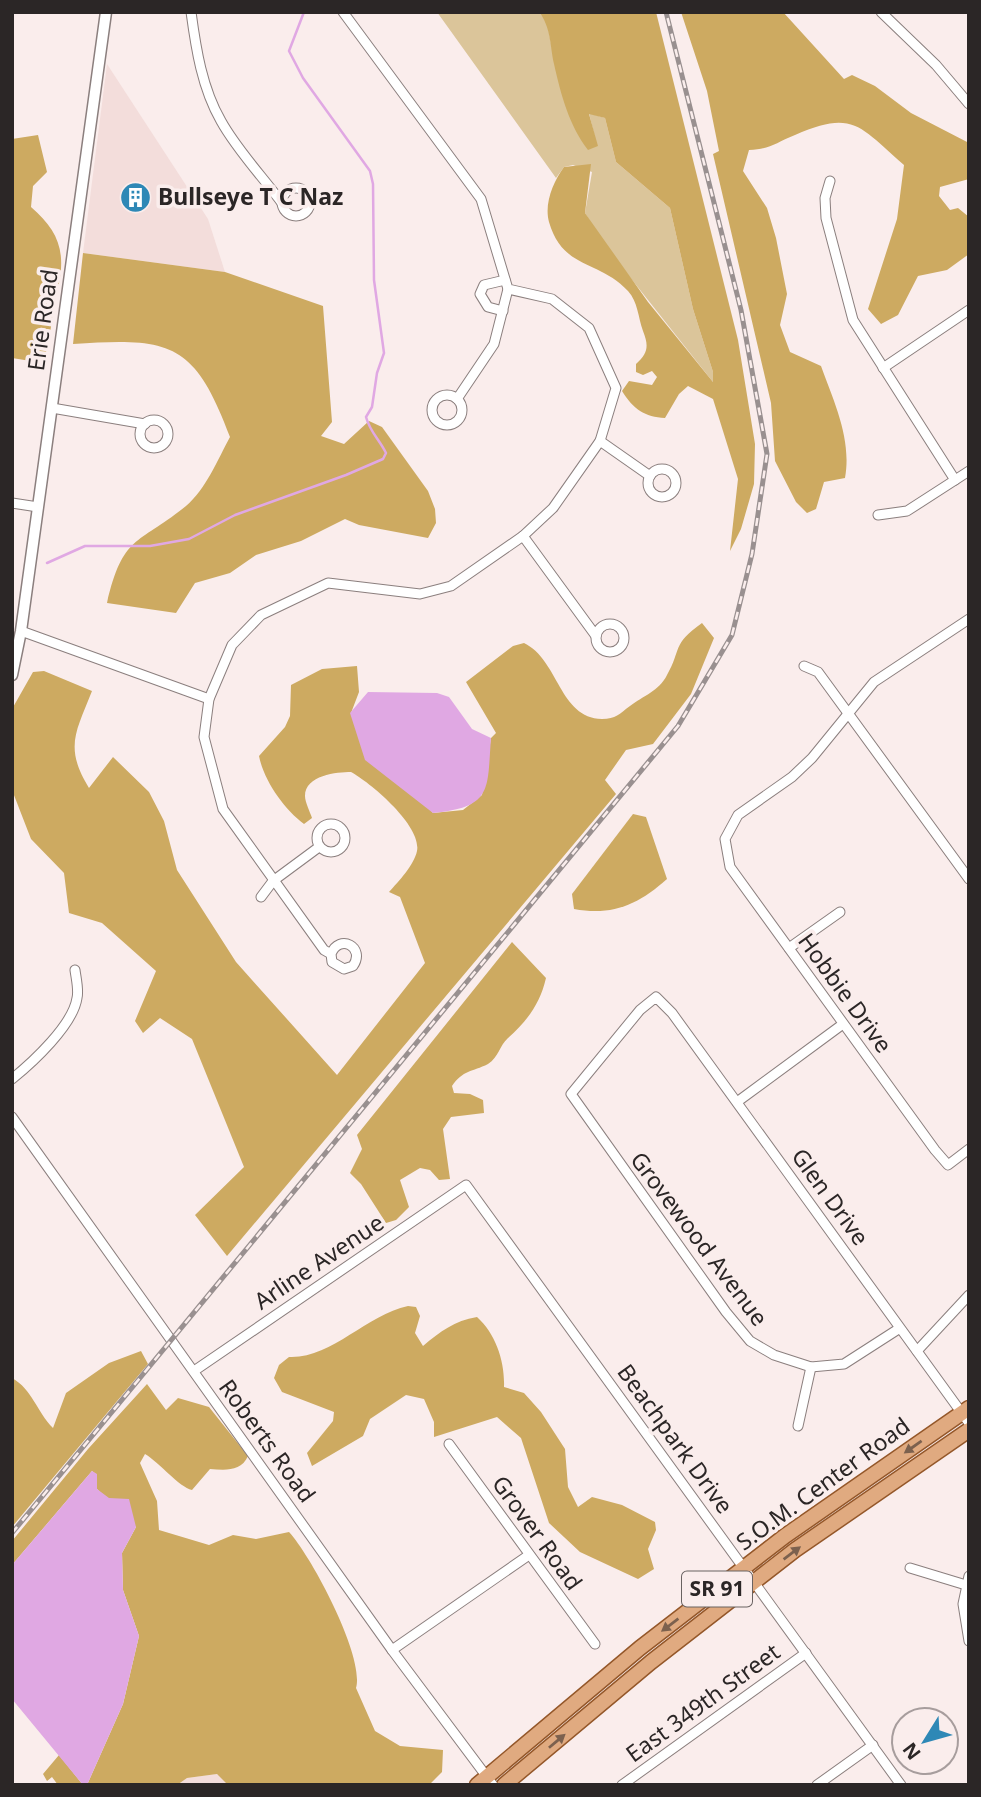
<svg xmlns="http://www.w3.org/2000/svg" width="981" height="1797" font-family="'Noto Sans',sans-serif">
	<rect width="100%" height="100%" fill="#faedec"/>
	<!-- built -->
	<g fill="#f3dddb">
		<polygon points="107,64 208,219 225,272 83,253"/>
		<polygon points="217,1774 228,1785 177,1785 187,1778"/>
	</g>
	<!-- green -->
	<polygon fill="#dbc59a" points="437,12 539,12 547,22 555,65 597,146 589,113 605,118 616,162 670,208 693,309 713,372 713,382 606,247 585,213 592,172 573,165 564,167 556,178"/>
	<!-- forest -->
	<g fill="#cdaa61">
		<path d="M539,12H656L738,340L755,444L754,484L741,529L730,551L738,479L713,399L688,386L679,394L665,418C645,417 633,409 622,391L629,381L652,385L657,377L652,371L643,375L636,372V364C648,353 649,346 643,331C638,317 638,302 628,291C598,259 563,270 549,222C544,204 553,182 564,167L591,164L585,213L648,302L713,382V372L693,309L670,208L616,162L605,118L589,114L598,146L588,150C569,125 561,95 554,64C550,46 551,27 539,12Z"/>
		<path d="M681,12H783L844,79L852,75L875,86L911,113L969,143V179L940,187L939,196L950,210L958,208L969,217V254L947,270L918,276L898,315L881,324L868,309L897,219L904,165C860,127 854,109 795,135C775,143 771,149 749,150L743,171L767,208L776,238L787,294L780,325L790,352L821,366C834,402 852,439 845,478L824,482L816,509L807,513L796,502L775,461L771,403L713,154L719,151L707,91Z"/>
		<path d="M38,135L47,172L33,186L31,207C56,229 66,248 59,283C57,292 54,300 53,309C51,329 49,344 43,363L12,358V139Z"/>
		<path d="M83,253L225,272L323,306L332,422L321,436L344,444L369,421L382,427L428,491L435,509L436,523L428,538L359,525L345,519L301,541L256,555L230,573L195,583L176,613L107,603C123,534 138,545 186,506C206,489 218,459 230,437C194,341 170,338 73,344Z"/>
		<path d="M702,623L714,638L691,694L653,744L626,750L605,780L616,794L227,1256L195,1215L244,1167L192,1039L160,1018L143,1033L135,1021L156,971L102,923L69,913L64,873L31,839L12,790V709L33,672L44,671L92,691C76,732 64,747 89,788L113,757L149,792L164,821L177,870L236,962L337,1075L425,963L400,897L389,892C399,881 414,865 417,851C422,826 371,783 351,772C337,772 305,775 305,796C305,802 310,812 312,818L304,824C284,809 264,781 259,756L285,727L290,716L291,685L322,669L357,666L359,692L351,713L433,813L463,810L482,795L491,738L496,733L466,682L513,646L524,643C559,660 559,718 602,719C616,719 619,714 630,706C643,696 659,691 667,675C682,649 671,645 702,623Z"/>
		<path d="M633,814L646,817L667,879C638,905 612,916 574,909L572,894Z"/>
		<path d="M512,942L546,978C540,1004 527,1021 508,1038C499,1046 499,1057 488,1064C472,1072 463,1070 452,1086L454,1093L470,1094L483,1100L484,1113L451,1117L443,1129L450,1179L439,1180L430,1170L420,1168L400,1180L409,1207L396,1220L386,1223L361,1184L350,1173L362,1149L357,1135Z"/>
		<path d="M408,1306L416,1307L420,1316L415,1333L423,1346C441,1331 454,1321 477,1317C496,1334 505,1362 504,1387L524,1393L541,1412L565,1449L568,1487L578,1507L592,1497L622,1505L655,1522L656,1530L648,1549L654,1569L638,1579L580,1552L549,1523L521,1438L497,1417L434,1437V1422L424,1399L406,1395L370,1419L363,1436L312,1466L307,1453L333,1421L334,1412L282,1392L274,1378L279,1365L289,1357C331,1359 366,1315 408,1306Z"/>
		<path d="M141,1351L148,1364L12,1527V1378C32,1389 37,1412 53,1428L66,1393L109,1363Z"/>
		<path d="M147,1384L166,1410L178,1398L209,1407L248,1456C241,1472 225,1470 210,1469L192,1490C179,1487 160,1463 145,1454L140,1463L157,1501L159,1530L209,1545L233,1535L256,1539L289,1532C312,1557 365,1657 356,1688L375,1731L400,1746L443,1750L442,1772L429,1785H228L217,1774L187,1778L177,1785H87L123,1704L139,1636L123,1590L122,1553L136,1527L97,1489V1475L92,1471L12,1565V1541L88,1449Z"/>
		<polygon points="59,1755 83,1785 58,1785 52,1777 47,1781 43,1774"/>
	</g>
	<!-- water -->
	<g fill="#e0a8e3">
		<path d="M368,692L437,693L449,697L472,729L491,738C487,790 493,807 433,813L365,760L350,713Z"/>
		<polygon points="92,1471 97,1474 97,1489 109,1498 129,1499 136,1527 122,1553 123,1590 139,1636 123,1704 87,1785 83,1785 12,1699 12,1565"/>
	</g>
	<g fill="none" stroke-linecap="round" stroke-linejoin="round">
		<!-- stream -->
		<path stroke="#e0a8e3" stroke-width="2.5" d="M47,563L85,546H150L189,539L235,515L346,475L383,459L386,453C379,439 370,432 366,417L372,407L377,373L384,353L374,280L373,184L370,171L303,78L289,51L304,12"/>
		<defs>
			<g id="minor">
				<path d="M191,12C196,49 202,88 221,121C237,150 262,176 282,203"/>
				<polyline points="881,12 936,65 969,104"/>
				<polyline points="830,181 825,198 826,218 853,320 955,480"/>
				<circle cx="296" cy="202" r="14"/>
				<polyline points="503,311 488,307 480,294 484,285 505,280"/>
				<polyline points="883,368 969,310"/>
				<circle cx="447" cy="410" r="15"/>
				<polyline points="457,399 494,344 508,289"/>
				<polyline points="52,408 145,424"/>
				<circle cx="154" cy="434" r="14"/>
				<polyline points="600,441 650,476"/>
				<circle cx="662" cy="483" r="14"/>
				<polyline points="12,503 38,507"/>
				<polyline points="878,515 907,511 969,471"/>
				<polyline points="523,536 596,636"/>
				<polyline points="969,619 874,682 812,758 792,777 738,815 725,839 730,867 935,1150 948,1165 969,1149"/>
				<circle cx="610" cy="638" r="14"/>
				<polyline points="21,631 209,699"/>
				<polyline points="804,666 818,672 969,879"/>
				<circle cx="331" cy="838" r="14"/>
				<polyline points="261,897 273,881 319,847"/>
				<polyline points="789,948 840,912"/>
				<path d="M331,954C339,933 366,947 353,966L344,969L332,962L331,954L324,950L223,809L204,737L209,699L232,645L261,615L328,583L420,594L451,586L523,536L553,508L600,441L616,388L589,328L552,299L508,289L481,199L343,12"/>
				<path d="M12,1079C33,1062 73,1025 77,998C79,990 76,978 75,970"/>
				<polyline points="737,1102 843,1024"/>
				<polyline points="12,1117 392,1650 493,1785"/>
				<polyline points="900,1328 844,1364 811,1367 774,1355 750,1341 726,1312 571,1094 640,1010 656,997 672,1013 969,1423"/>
				<polyline points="917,1351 969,1295"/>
				<polyline points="194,1371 466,1185 901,1785"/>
				<polyline points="798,1426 811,1367"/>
				<polyline points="449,1444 595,1644"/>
				<polyline points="910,1568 966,1585"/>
				<polyline points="969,1576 963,1604 969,1641"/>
				<polyline points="392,1650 529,1555"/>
				<polyline points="622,1785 806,1653"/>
				<polyline points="817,1785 873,1745"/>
			</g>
			<polyline id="tertiary" points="12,675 21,631 106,12"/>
			<g id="primary">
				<polyline points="477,1785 640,1648 785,1536 969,1408"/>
				<polyline points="504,1785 651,1662 795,1550 969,1430"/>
			</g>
		</defs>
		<!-- minor casing -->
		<use href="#minor" stroke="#8b7f7e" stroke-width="11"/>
		<!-- tertiary casing -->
		<use href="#tertiary" stroke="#8b7f7e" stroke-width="13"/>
		<!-- primary casing -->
		<use href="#primary" stroke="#945729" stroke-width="17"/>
		<!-- minor -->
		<use href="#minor" stroke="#fff" stroke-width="9"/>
		<!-- tertiary -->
		<use href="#tertiary" stroke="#fff" stroke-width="10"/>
		<!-- primary -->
		<use href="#primary" stroke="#e0aa80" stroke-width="14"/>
		<defs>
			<polyline id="rail" points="12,1533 678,726 732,635 752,554 767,454 741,310 666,12"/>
		</defs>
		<!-- rail casing -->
		<use href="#rail" stroke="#999090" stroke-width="5"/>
		<!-- rail -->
		<use href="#rail" stroke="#faedec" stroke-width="2.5" stroke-dasharray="8" stroke-linecap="butt"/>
	</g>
	<!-- one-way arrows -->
	<defs><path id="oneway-solid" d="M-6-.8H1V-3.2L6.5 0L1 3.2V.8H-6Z" transform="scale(1.75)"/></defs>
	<g fill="#7c614e">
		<use href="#oneway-solid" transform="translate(913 1447) rotate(145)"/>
		<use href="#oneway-solid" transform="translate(792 1553) rotate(-37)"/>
		<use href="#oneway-solid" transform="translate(670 1625) rotate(143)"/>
		<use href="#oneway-solid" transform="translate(557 1741) rotate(-40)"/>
	</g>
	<!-- icons -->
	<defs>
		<symbol id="building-disc" viewBox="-11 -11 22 22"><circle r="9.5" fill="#2e88b6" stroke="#faedec"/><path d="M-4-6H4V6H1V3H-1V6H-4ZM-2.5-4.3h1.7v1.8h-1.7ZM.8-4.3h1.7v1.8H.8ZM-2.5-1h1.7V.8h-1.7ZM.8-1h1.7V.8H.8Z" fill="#fff"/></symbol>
	</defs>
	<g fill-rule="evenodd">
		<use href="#building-disc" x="118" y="180" width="35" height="35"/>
	</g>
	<g text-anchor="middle" stroke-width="7" stroke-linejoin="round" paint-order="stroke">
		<!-- shield labels -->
		<rect fill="#faedec" stroke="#696261" stroke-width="2" x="682" y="1571.5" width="70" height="35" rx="5"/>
		<g font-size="21" font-weight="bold" fill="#2b2626">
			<text x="717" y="1596">SR 91</text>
		</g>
		<!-- poi labels -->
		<g font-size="23" font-weight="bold" fill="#2b2626" stroke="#faedec" text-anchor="start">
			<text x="158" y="205">Bullseye T C Naz</text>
		</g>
		<!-- street labels -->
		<g font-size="23" fill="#2b2626" stroke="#faedec">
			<text transform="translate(43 320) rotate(-82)" y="8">Erie Road</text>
			<text transform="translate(845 993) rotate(54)" y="8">Hobbie Drive</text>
			<text transform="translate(830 1197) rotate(54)" y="8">Glen Drive</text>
			<text transform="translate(699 1239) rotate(53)" y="8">Grovewood Avenue</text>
			<text transform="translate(319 1262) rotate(-34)" y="8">Arline Avenue</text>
			<text transform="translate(675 1439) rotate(54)" y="8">Beachpark Drive</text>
			<text transform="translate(267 1441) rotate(54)" y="8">Roberts Road</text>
			<text transform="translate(823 1484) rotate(-36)" y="8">S.O.M. Center Road</text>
			<text transform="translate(537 1533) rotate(54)" y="8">Grover Road</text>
			<text transform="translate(703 1703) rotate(-36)" y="8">East 349th Street</text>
		</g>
	</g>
	<!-- border -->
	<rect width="981" height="1797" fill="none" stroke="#2b2626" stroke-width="28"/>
	<!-- north arrow -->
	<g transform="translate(925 1741) rotate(233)"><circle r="33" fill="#faedec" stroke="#a79d9d" stroke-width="2"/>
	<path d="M0-5L12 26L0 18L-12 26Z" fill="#2e88b6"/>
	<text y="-10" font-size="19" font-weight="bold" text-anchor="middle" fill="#2b2626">N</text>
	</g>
</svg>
